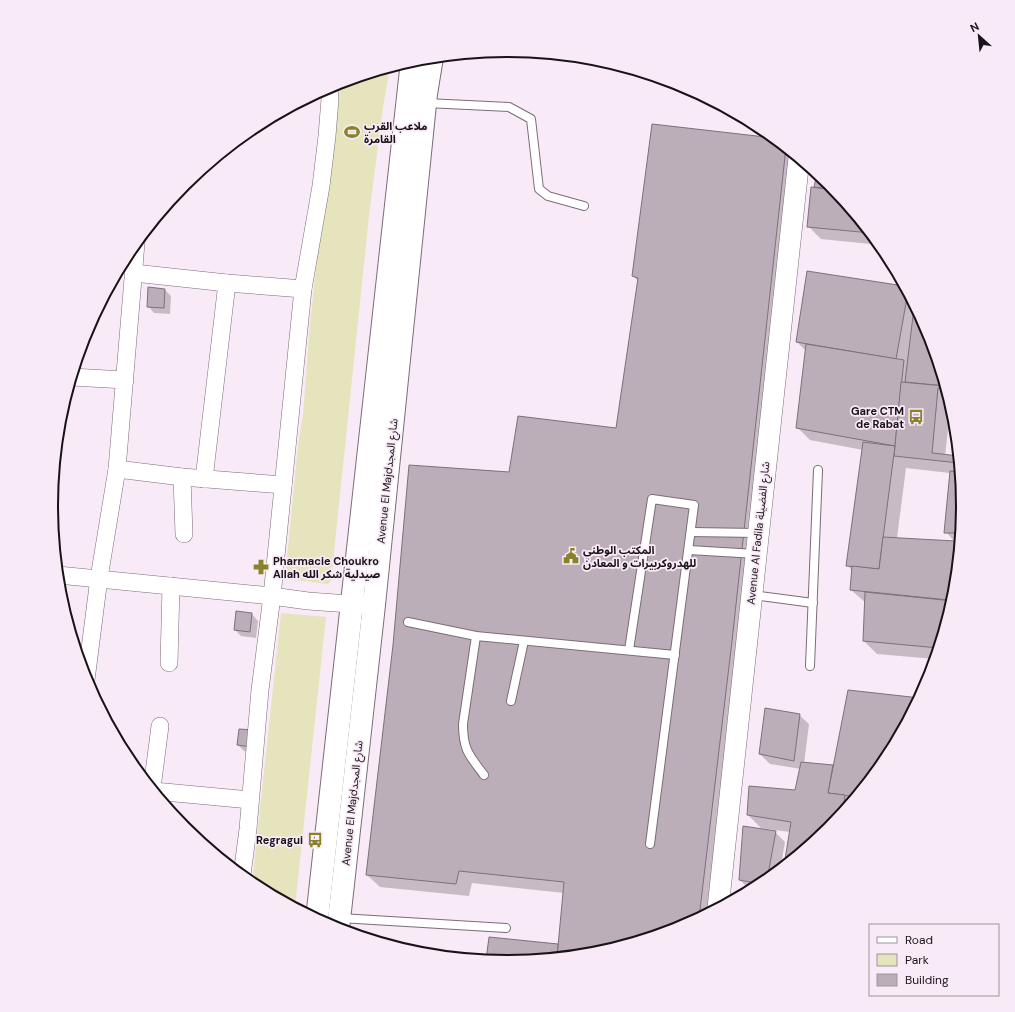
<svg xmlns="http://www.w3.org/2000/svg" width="1015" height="1012" font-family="'DM Sans','Noto Sans Arabic',sans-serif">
	<rect width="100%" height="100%" fill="#f8eaf6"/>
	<!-- green -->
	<g fill="#e6e4bd">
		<polygon points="389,68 388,79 383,107 369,216 331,581 328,584 285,579 298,445 303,415 310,325 319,239 337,100 344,81"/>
		<polygon points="281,613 326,617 295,907 252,884"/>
	</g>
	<!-- shadow -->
	<g fill="#0003">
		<polygon points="653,125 776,139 798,158 714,910 682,927 596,953 507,962 487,960 490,938 559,945 564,893 472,883 469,896 380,887 367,875 510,473 616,429 639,282 633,276"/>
		<polygon points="817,173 830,184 880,245 821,239 808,226"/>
		<polygon points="807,272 905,287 929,332 951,403 945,456 959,457 963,506 960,542 955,542 946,532 950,473 906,468 897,538 955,542 960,547 955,595 935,659 877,654 864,641 866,603 851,590 853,571 847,565 863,450 810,440 797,427 806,351 797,342"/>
		<polygon points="165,290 171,296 170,314 154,313 148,306"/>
		<polygon points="237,613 252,614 258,621 256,638 241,636 235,630"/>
		<polygon points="799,715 809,724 804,764 834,766 887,760 830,829 785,865 790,832 761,828 748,815 796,791 801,769 770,764 760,754"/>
		<polygon points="240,730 258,753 244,751 238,745"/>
		<polygon points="775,832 785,842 780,870 761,885 752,890 749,889 740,880"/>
	</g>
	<!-- building -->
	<g fill="#bbaeb9" stroke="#7c707a">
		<polygon points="652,124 774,138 786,147 732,641 699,918 682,927 596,953 557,957 564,882 459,871 456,884 366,875 393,645 409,465 509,472 518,416 616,428 638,278 632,276"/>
		<polygon points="817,173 830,184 835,190 814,187"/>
		<polygon points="811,187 835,190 871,233 807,227"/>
		<polygon points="807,271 904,286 908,292 896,359 796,342"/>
		<polygon points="148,287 165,289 164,308 147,307"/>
		<polygon points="915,305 921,318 913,316"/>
		<polygon points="913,316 921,318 929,332 945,386 905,382"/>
		<polygon points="806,344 904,360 895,446 796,428"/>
		<polygon points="901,382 945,386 946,389 938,388 932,453 959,456 959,463 894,456"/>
		<polygon points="863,442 895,446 879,569 846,566"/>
		<polygon points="950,471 960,472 963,506 961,533 944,533"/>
		<polygon points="883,537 955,541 949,600 850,590 852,566 879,569"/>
		<polygon points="865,592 953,601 939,648 863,641"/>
		<polygon points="236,611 252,613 250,632 234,630"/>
		<polygon points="848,690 920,698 887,760 856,797 828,793"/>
		<polygon points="765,708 800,714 794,761 759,754"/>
		<polygon points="239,729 254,730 252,747 237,745"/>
		<polygon points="801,762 833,765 828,793 845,795 843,812 830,829 784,866 791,822 747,815 749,786 795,790"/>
		<polygon points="743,826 776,831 767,880 762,884 739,880"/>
		<polygon points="489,937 558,944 557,957 507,962 486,960"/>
	</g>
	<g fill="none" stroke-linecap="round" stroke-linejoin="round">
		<defs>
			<g id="service">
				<polyline points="426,103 509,107 531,119 539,189 548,196 584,206"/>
				<polyline points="691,532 757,533"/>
				<polyline points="689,550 756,554"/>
				<polyline points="752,595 813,603"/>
				<polyline points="408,622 476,636 675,655"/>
				<path d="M476,636L463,724C463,750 469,755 484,775"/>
				<polyline points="629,650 652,499 694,505 650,844"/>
				<polyline points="810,666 818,470"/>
				<polyline points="511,701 524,641"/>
				<polyline points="340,918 506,928"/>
			</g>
			<g id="minor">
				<polyline points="134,273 227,283 303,289"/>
				<polyline points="72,377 125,380"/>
				<polyline points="117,469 182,477 283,485"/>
				<polyline points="182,477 184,534"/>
				<polyline points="204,479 227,283"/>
				<polyline points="58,575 272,596 308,601 364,605"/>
				<polyline points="169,663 171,586"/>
				<polyline points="86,680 99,578 117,469 136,243"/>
				<polyline points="152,788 160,726"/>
				<polyline points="154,791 250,800"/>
				<polyline points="242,875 248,829 260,690 272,596 303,289 321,186 327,136 330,99 329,87"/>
			</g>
			<polyline id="tertiary" points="718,908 799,158"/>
			<g id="secondary">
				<polyline points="317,919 412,61"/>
				<polyline points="338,929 374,605 426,94 432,57"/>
			</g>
		</defs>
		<!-- service casing -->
		<use href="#service" stroke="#7a6d78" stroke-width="10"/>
		<!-- minor casing -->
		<use href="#minor" stroke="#7a6d78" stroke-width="18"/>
		<!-- tertiary casing -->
		<use href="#tertiary" stroke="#7a6d78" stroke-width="22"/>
		<!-- secondary casing -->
		<use href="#secondary" stroke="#7a6d78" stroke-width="24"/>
		<!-- service -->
		<use href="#service" stroke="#fff" stroke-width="8"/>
		<!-- minor -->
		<use href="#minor" stroke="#fff" stroke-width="17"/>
		<!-- tertiary -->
		<use href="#tertiary" stroke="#fff" stroke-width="21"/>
		<!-- secondary -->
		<use href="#secondary" stroke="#fff" stroke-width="22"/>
	</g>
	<!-- icons -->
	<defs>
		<symbol id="stadium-bare" viewBox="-9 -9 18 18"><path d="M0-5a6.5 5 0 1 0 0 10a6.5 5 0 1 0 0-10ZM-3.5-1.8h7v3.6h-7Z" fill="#8a822a" stroke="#f8eaf6" stroke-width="2.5" paint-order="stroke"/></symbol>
		<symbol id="bus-bare" viewBox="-9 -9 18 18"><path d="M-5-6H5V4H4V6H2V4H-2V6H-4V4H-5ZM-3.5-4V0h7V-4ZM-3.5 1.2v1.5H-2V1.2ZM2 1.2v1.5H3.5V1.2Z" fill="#8a822a" stroke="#f8eaf6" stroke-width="2.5" paint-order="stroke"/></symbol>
		<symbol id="civic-bare" viewBox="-9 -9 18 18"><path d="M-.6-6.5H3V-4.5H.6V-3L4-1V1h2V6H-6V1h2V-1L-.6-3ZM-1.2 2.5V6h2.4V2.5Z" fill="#8a822a" stroke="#f8eaf6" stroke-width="2.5" paint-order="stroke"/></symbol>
		<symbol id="pharmacy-bare" viewBox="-9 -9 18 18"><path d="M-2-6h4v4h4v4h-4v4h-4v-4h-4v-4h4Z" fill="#8a822a" stroke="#f8eaf6" stroke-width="2.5" paint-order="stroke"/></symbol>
	</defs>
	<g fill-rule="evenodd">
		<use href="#stadium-bare" x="341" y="121" width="22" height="22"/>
		<use href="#bus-bare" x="905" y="406" width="22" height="22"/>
		<use href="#civic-bare" x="560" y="545" width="22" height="22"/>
		<use href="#pharmacy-bare" x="250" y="556" width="22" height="22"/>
		<use href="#bus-bare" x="304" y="829" width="22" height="22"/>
	</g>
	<g text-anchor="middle" stroke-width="3.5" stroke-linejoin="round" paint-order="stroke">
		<!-- poi labels -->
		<g font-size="11" font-weight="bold" fill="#181317" stroke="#f8eaf6" text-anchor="start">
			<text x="364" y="130">ملاعب القرب<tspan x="364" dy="13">القامرة</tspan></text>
			<text x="904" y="415" text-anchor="end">Gare CTM<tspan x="904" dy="13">de Rabat</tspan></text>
			<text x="583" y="554">المكتب الوطني<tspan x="583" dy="13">للهدروكربيرات و المعادن</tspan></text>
			<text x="273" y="565">Pharmacie Choukro<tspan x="273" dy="13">Allah صيدلية شكر الله</tspan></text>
			<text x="303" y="844" text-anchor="end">Regragui</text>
		</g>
		<!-- street labels -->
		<g font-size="11" fill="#181317" stroke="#f8eaf6">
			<text transform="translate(387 481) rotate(-84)" y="4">Avenue El Majdشارع المجد</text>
			<text transform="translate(758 533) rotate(-84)" y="4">Avenue Al Fadila شارع الفضيلة</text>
			<text transform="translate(352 803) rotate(-84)" y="4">Avenue El Majdشارع المجد</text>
		</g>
	</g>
	<!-- crop -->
	<path d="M0 0H1015V1012H0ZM58 506a449 449 0 1 1 898 0a449 449 0 1 1-898 0Z" fill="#f8eaf6" fill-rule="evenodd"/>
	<path fill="none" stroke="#181317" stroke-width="2" d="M58 506a449 449 0 1 1 898 0a449 449 0 1 1-898 0Z"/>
	<!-- legend -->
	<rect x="869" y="924" width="130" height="72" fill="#f8eaf6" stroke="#9e949d"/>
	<rect x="877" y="937" width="20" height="6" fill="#ffffff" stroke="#9e949d"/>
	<text x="905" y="944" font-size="12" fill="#181317">Road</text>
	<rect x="877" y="954" width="20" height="12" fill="#e6e4bd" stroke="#9e949d"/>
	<text x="905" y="964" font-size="12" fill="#181317">Park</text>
	<rect x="877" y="974" width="20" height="12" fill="#bbaeb9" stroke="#9e949d"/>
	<text x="905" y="984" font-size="12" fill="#181317">Building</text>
	<!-- north arrow -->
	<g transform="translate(979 36) rotate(333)" stroke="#f8eaf6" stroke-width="3" paint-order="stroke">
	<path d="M0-3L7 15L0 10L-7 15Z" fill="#181317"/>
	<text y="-6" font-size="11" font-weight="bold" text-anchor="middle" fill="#181317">N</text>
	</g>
</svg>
